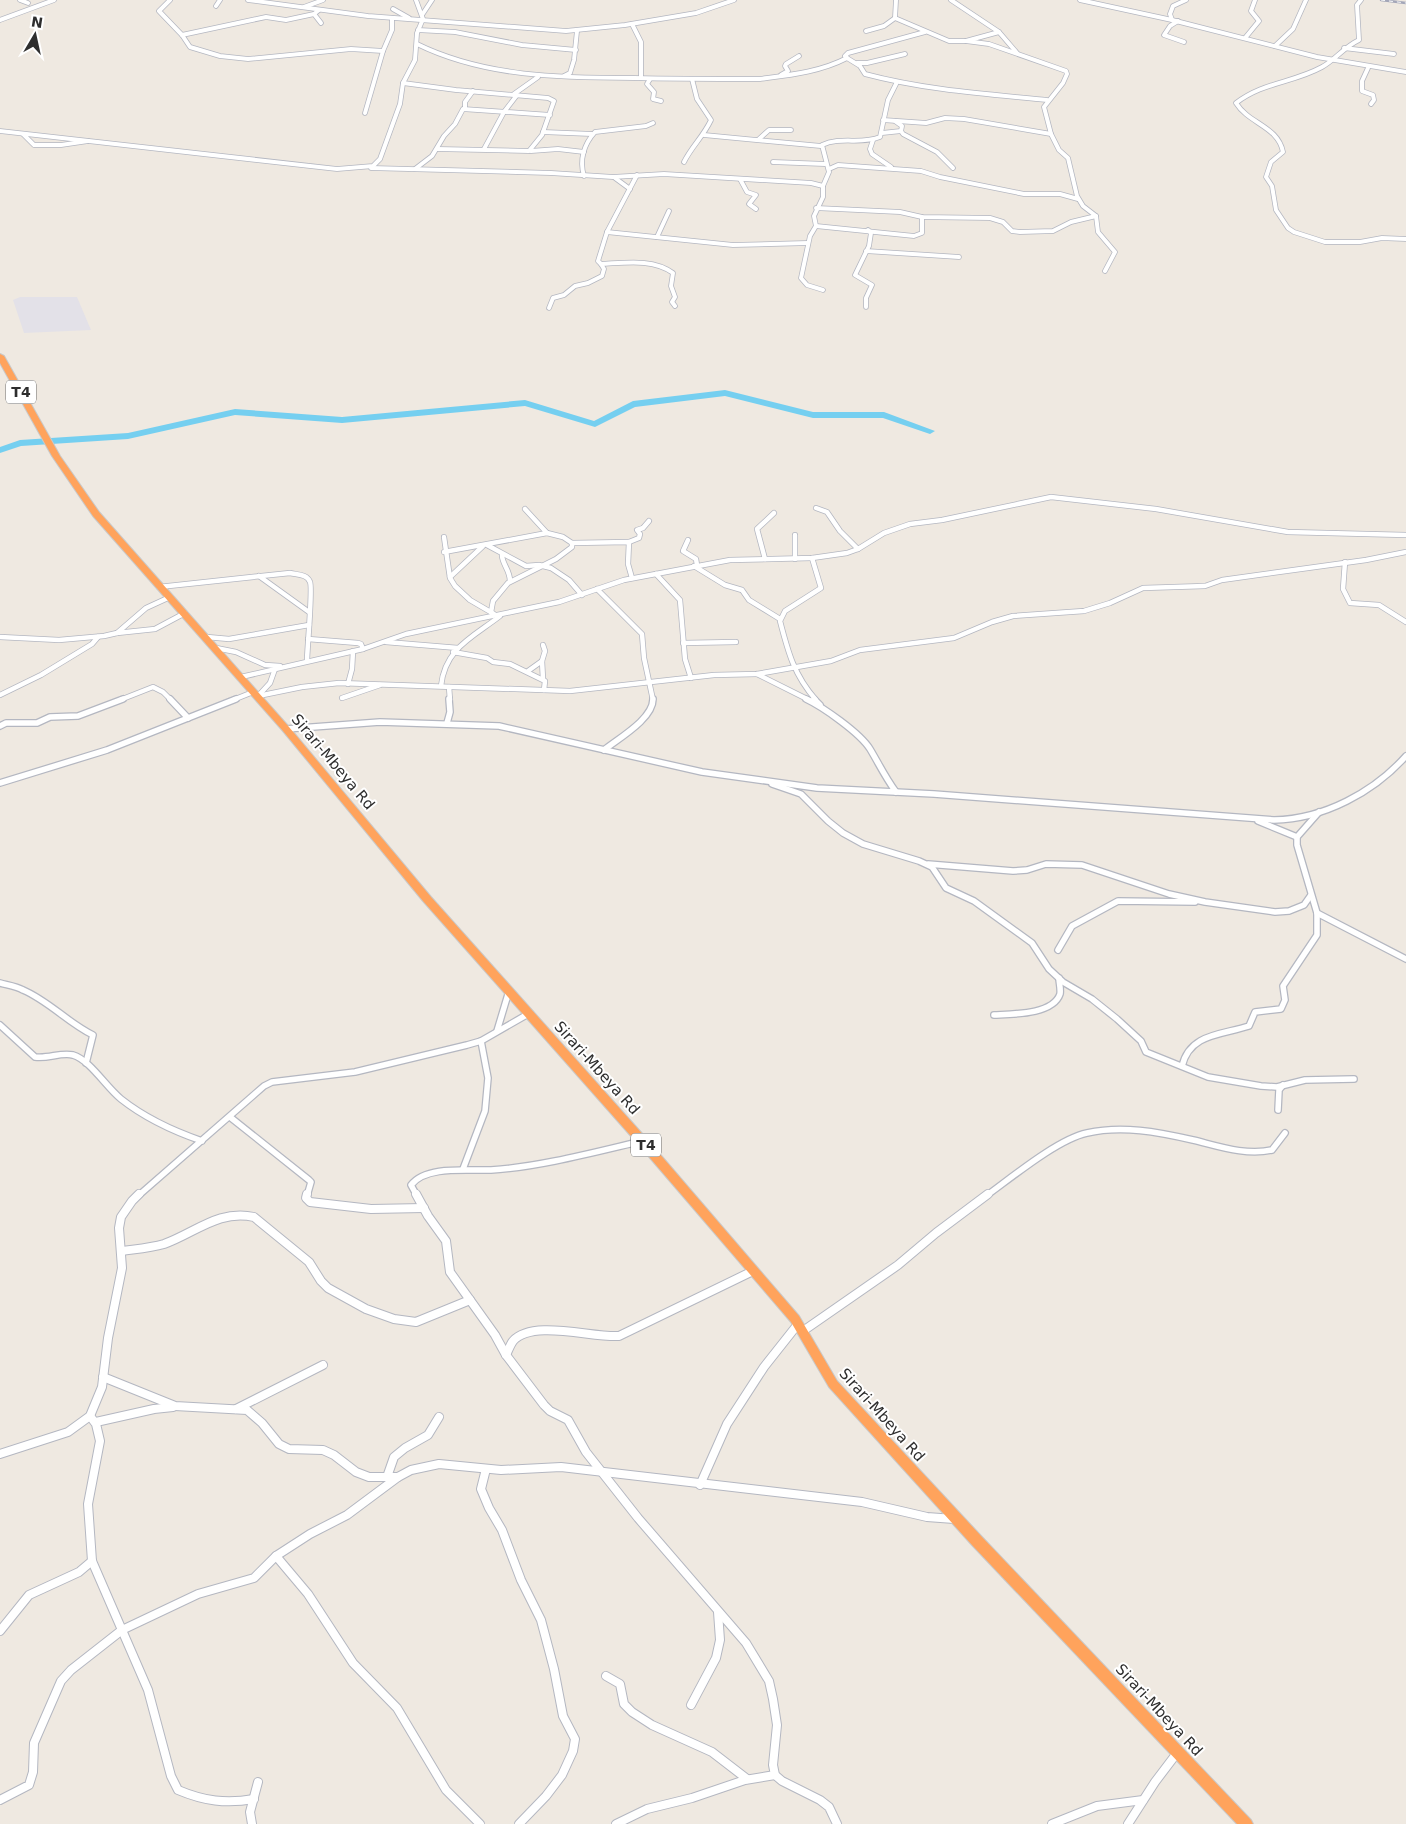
<svg xmlns="http://www.w3.org/2000/svg" width="1406" height="1824" font-family="'DejaVu Sans',sans-serif">
	<rect width="100%" height="100%" fill="#efe9e1"/>
	<!-- industrial -->
	<polygon fill="#e3e1e8" points="20,297 77,297 91,330 24,333 13,300"/>
	<g fill="none" stroke-linecap="round" stroke-linejoin="round">
		<!-- river -->
		<polygon fill="#75cff0" fill-rule="evenodd" points="725,390 813,412 884,412 935,431 930,434 927,433 883,418 813,418 725,396 635,407 595,427 525,406 342,423 235,415 128,439 21,446 0,453 0,447 20,440 128,433 235,409 342,417 525,400 594,421 633,401"/>
		<defs>
			<g id="street-far3">
				<polyline points="20,0 28,3"/>
				<polyline points="170,0 159,11 182,35 190,47 220,56 248,59 351,49 383,51"/>
				<polyline points="248,0 368,16 566,31 625,25 696,13 734,0"/>
				<polyline points="896,0 895,18 949,41 966,41 999,32"/>
				<polyline points="951,0 999,32 1017,53"/>
				<polyline points="1080,0 1172,20 1317,57 1406,72"/>
				<path d="M1361,0L1357,5L1359,40C1344,47 1335,60 1322,67C1293,83 1263,82 1236,103C1249,124 1278,126 1283,152L1271,162L1266,177L1272,186L1276,210L1288,228L1294,232L1325,242H1360L1382,238L1406,239"/>
				<polyline points="216,6 220,0"/>
				<polyline points="304,7 323,0"/>
				<polyline points="393,9 409,18"/>
				<polyline points="314,14 321,23"/>
				<polyline points="422,15 432,0"/>
				<polyline points="0,20 54,0"/>
				<polyline points="1172,20 1170,14 1173,6 1186,0"/>
				<polyline points="1178,21 1170,26 1164,35 1184,42"/>
				<polyline points="632,24 641,42 641,78"/>
				<polyline points="418,30 455,32 522,45 576,50"/>
				<polyline points="866,31 884,26 895,18"/>
				<polyline points="182,35 266,17 286,20 314,14 319,10"/>
				<polyline points="1245,38 1259,21 1251,11 1255,0"/>
				<polyline points="966,41 989,44 1066,71 1067,74 1063,83 1044,107 1051,134 1059,150 1068,158 1077,196 1083,206 1096,216 1098,232 1115,252 1105,271"/>
				<path d="M417,44C484,77 561,78 634,78C676,79 718,79 760,79C790,75 820,72 847,58L845,56L848,53L925,32"/>
				<polyline points="1275,46 1293,29 1306,0"/>
				<polyline points="1344,48 1394,54"/>
				<path d="M847,58L860,66L865,74C925,90 986,94 1047,100"/>
				<polyline points="857,63 867,63 905,54"/>
				<polyline points="1368,68 1362,81 1362,91 1373,95 1374,100 1371,104"/>
				<polyline points="781,75 788,71 785,66 786,64 799,56"/>
				<polyline points="564,76 570,73 574,60 577,31"/>
				<polyline points="650,79 647,84 654,92 653,99 661,101"/>
				<polyline points="403,83 456,90 548,98 554,101 542,135 529,151 437,149"/>
				<polyline points="514,94 538,77"/>
				<polyline points="465,108 465,102 473,91"/>
				<polyline points="504,112 517,95"/>
				<polyline points="365,113 383,51 392,30 392,18"/>
				<polyline points="883,120 926,123 945,118 964,119 1051,134"/>
				<polyline points="0,131 337,169 373,166 380,159 400,104 403,83 415,60 417,33 423,19 416,0"/>
				<polyline points="901,131 903,134 937,152 953,168"/>
				<polyline points="543,132 592,134"/>
				<polyline points="882,133 901,131 902,126 895,121"/>
				<polyline points="23,134 34,145 61,145 88,141"/>
				<polyline points="704,135 821,146"/>
				<polyline points="759,139 769,130 791,130"/>
				<polyline points="873,140 870,149 872,154 891,167"/>
				<polyline points="484,149 504,112"/>
				<polyline points="531,151 558,149 584,152"/>
				<path d="M684,162C692,146 703,137 711,120L697,99L692,79"/>
				<polyline points="773,162 825,164"/>
				<polyline points="371,168 551,173 613,177 664,174 811,183 823,186"/>
				<polyline points="415,169 432,156 444,136 455,124 463,109 550,115"/>
				<polyline points="829,169 838,165 921,171 940,177 1024,194 1060,194 1078,199"/>
				<path d="M637,175L607,232L598,261L601,264C624,263 653,258 673,273L671,286L675,297L672,302L675,306"/>
				<path d="M584,176C579,160 584,144 595,132L646,126L653,123"/>
				<polyline points="615,178 630,189"/>
				<polyline points="740,179 747,192 756,195 749,204 756,209"/>
				<polyline points="816,208 900,212 922,217 990,218 1003,222 1012,231 1020,232 1053,231 1071,222 1096,216"/>
				<polyline points="816,226 914,236 922,233 922,217"/>
				<polyline points="607,232 733,245 808,243"/>
				<polyline points="657,237 669,211"/>
				<polyline points="866,251 959,257"/>
				<path d="M823,290L807,285L801,278L810,236L816,226L814,216L823,197V186L829,172L822,145C841,136 861,145 880,137L888,100L897,82"/>
				<polyline points="866,307 866,298 872,285 855,275 869,246 871,233 868,230"/>
				<polyline points="549,308 553,298 564,295 575,286 588,283 602,276 604,269 601,264"/>
			</g>
			<g id="street-far2">
				<polyline points="816,508 827,512 840,531 858,549"/>
				<polyline points="525,509 547,533 563,537 572,543 629,542 628,564 632,578"/>
				<polyline points="795,535 795,559"/>
				<polyline points="444,537 450,578 455,586 470,600 494,614"/>
				<polyline points="688,540 683,551 696,559 697,565"/>
				<polyline points="629,542 639,538 640,534 637,530 643,528 649,521"/>
				<polyline points="487,545 526,566 539,565 551,568 569,580 582,595"/>
				<polyline points="444,552 547,533"/>
				<path d="M502,555C502,564 510,570 510,581"/>
				<path d="M812,558L821,588L785,611L780,621C788,652 794,675 816,700"/>
				<polyline points="765,559 757,529 774,513"/>
				<polyline points="1345,562 1343,589 1350,603 1379,605 1406,622"/>
				<polyline points="694,566 725,585 742,590 749,600 780,619"/>
				<polyline points="656,574 680,600 685,659 691,678"/>
				<polyline points="259,576 309,612"/>
				<polyline points="450,577 483,546"/>
				<path d="M159,587L290,573C298,575 307,574 310,582C313,588 307,650 307,661"/>
				<polyline points="597,589 642,634 644,658 653,700"/>
				<polyline points="491,612 493,601 508,583 556,559 572,547 572,543"/>
				<polyline points="117,633 155,629 185,613"/>
				<polyline points="0,637 59,640 104,636 117,633 146,608 170,597"/>
				<polyline points="207,637 229,639 309,625"/>
				<polyline points="308,639 358,643 361,644 363,649"/>
				<polyline points="386,642 458,648"/>
				<polyline points="683,643 736,642"/>
				<polyline points="543,645 545,651 542,661 543,679"/>
				<polyline points="216,648 236,652 265,665 280,666"/>
				<polyline points="453,652 487,658 493,662 510,664 545,681 544,690"/>
				<polyline points="528,671 542,661"/>
				<polyline points="757,674 809,700"/>
				<polyline points="241,677 363,649 406,634 559,602 624,580 730,560 812,558 847,553 858,549 884,533 910,524 942,520 1051,497 1156,509 1288,532 1406,535"/>
				<polyline points="348,684 352,669 353,651"/>
				<path d="M441,686C445,648 473,637 500,616"/>
				<polyline points="449,687 450,700"/>
				<polyline points="0,695 41,675 92,644 98,637"/>
				<polyline points="258,696 302,687 339,683 570,691 714,675 757,674 831,661 860,650 954,638 992,622 1013,616 1084,611 1110,603 1143,588 1205,586 1222,580 1366,560 1406,552"/>
				<polyline points="258,696 270,683 275,669"/>
				<polyline points="342,698 380,685"/>
				<polyline points="120,700 153,687 163,692 171,700"/>
				<polyline points="233,700 253,692"/>
			</g>
			<g id="street-far1">
				<polyline points="170,699 188,718"/>
				<path d="M806,699C823,707 860,733 870,749C879,764 885,777 896,792"/>
				<polyline points="814,699 820,705"/>
				<polyline points="447,723 450,712 449,699"/>
				<polyline points="0,726 6,723 37,723 50,717 78,716 123,699"/>
				<path d="M286,729L380,722L499,726L702,772L817,788L934,794L1274,820C1324,819 1374,792 1406,756"/>
				<path d="M604,750C619,738 653,719 653,699"/>
				<polyline points="0,783 107,750 236,699"/>
				<polyline points="772,784 801,794 828,821 843,833 863,844 919,861 932,867 946,888 974,901 1032,943 1049,969 1063,982 1092,999 1117,1019 1141,1041 1146,1052 1208,1077 1261,1086 1277,1087 1305,1080 1354,1079"/>
				<polyline points="1319,812 1297,837 1297,845 1317,913 1406,959"/>
				<polyline points="1258,821 1297,837"/>
				<polyline points="928,864 1013,871 1027,870 1046,864 1082,865 1169,894 1205,902 1275,912 1289,911 1304,905 1311,895"/>
				<polyline points="1058,950 1072,926 1118,901 1195,902"/>
				<path d="M0,983C7,985 16,986 23,990C49,1001 68,1023 93,1035L86,1063"/>
				<path d="M994,1015C1011,1014 1053,1015 1060,994C1061,989 1059,983 1059,978"/>
				<path d="M0,1025L35,1057C48,1059 61,1052 73,1055C90,1060 106,1087 121,1099C145,1118 173,1131 202,1141"/>
				<polyline points="497,1031 509,991"/>
				<path d="M1182,1066C1190,1033 1222,1035 1249,1026L1255,1012L1281,1009L1285,1000L1283,986L1317,935V913"/>
				<polyline points="1278,1110 1279,1090 1283,1085"/>
				<polyline points="230,1117 309,1180 311,1182 307,1196"/>
				<polyline points="463,1169 485,1111 488,1078 481,1041"/>
				<polyline points="138,1196 264,1086 272,1082 355,1072 467,1045 481,1041 528,1014"/>
				<path d="M417,1196L411,1185C426,1165 469,1171 491,1170C539,1167 595,1152 642,1141"/>
				<path d="M986,1196C1011,1178 1058,1139 1087,1133C1122,1125 1158,1132 1193,1140C1218,1146 1246,1156 1272,1150L1285,1133"/>
			</g>
			<g id="street">
				<polyline points="307,1194 306,1198 310,1202 371,1209 424,1208"/>
				<polyline points="416,1194 428,1216 446,1241 450,1272 495,1335 506,1355 544,1405 550,1411 568,1420 586,1452 638,1518 746,1643 769,1681 773,1699 777,1725 773,1765 775,1775 782,1781 820,1800 829,1807 837,1824"/>
				<path d="M122,1251C136,1249 150,1248 164,1244C195,1233 219,1209 254,1217L309,1262L321,1281L328,1288L366,1309L394,1319L416,1322L470,1300"/>
				<polyline points="803,1331 898,1265 936,1233 988,1194"/>
				<path d="M506,1355C508,1351 510,1345 513,1341C533,1319 592,1338 619,1336L753,1271"/>
				<polyline points="103,1377 175,1406 247,1410 262,1423 279,1444 289,1449 323,1450 334,1455 356,1472 369,1477 398,1477 411,1470 439,1464 501,1470 561,1467 862,1502 927,1517 954,1519"/>
				<polyline points="236,1409 323,1365"/>
				<path d="M90,1416L96,1424L100,1441L88,1504L92,1561L148,1690L171,1776L178,1790C204,1801 226,1804 254,1799"/>
				<polyline points="96,1422 154,1409 173,1407"/>
				<polyline points="0,1454 68,1432 90,1416 102,1387 108,1338 122,1268 119,1228 121,1217 132,1201 139,1194"/>
				<polyline points="486,1469 481,1489 489,1508 502,1530 521,1580 541,1620 554,1669 563,1716 575,1739 573,1751 562,1775 546,1796 519,1824"/>
				<polyline points="387,1477 394,1457 405,1448 428,1435 439,1417"/>
				<polyline points="700,1485 727,1424 764,1367 798,1324"/>
				<polyline points="276,1556 308,1594 353,1663 397,1708 446,1790 480,1824"/>
				<polyline points="0,1631 29,1595 79,1572 92,1561"/>
				<polyline points="606,1676 620,1684 624,1704 632,1712 652,1725 712,1752 747,1779"/>
				<polyline points="691,1705 716,1658 720,1640 718,1612"/>
				<polyline points="0,1800 29,1785 33,1772 34,1743 61,1681 71,1670 122,1630 198,1594 254,1578 276,1556 310,1534 347,1515 398,1477"/>
				<polyline points="252,1824 250,1812 258,1782"/>
				<polyline points="616,1824 647,1809 692,1798 745,1780 775,1775"/>
				<polyline points="1052,1824 1097,1806 1143,1800"/>
				<polyline points="1128,1824 1155,1782 1177,1753"/>
			</g>
			<polygon id="highway" points="0,354 4,356 60,456 99,512 289,727 431,897 646,1138 799,1316 837,1381 982,1537 1251,1820 1253,1824 1237,1824 972,1545 829,1387 791,1322 638,1144 423,901 283,731 93,516 52,456 0,363"/>
		</defs>
		<!-- street-far3 casing -->
		<use href="#street-far3" stroke="#b4b7c1" stroke-width="5.5"/>
		<!-- street-far2 casing -->
		<use href="#street-far2" stroke="#b4b7c1" stroke-width="6"/>
		<!-- street-far1 casing -->
		<use href="#street-far1" stroke="#b4b7c1" stroke-width="8"/>
		<!-- street casing -->
		<use href="#street" stroke="#b4b7c1" stroke-width="10"/>
		<!-- highway casing -->
		<use href="#highway" stroke="#c9c9c9" stroke-width="2"/>
		<!-- street-far3 -->
		<use href="#street-far3" stroke="#fff" stroke-width="4"/>
		<!-- street-far2 -->
		<use href="#street-far2" stroke="#fff" stroke-width="4.5"/>
		<!-- street-far1 -->
		<use href="#street-far1" stroke="#fff" stroke-width="5.5"/>
		<!-- street -->
		<use href="#street" stroke="#fff" stroke-width="8"/>
		<!-- highway -->
		<use href="#highway" fill="#ffa35c" fill-rule="evenodd"/>
		<defs>
			<polyline id="rail" points="1381,0 1406,3"/>
		</defs>
		<!-- rail casing -->
		<use href="#rail" stroke="#a3a6b8" stroke-width="2.5"/>
		<!-- rail -->
		<use href="#rail" stroke="#fff" stroke-width="1" stroke-dasharray="4" stroke-linecap="butt"/>
	</g>
	<g text-anchor="middle" stroke-width="4" stroke-linejoin="round" paint-order="stroke">
		<!-- shield labels -->
		<g fill="#fff" stroke="#6d6d6d" stroke-width="1">
			<rect x="6" y="380.5" width="30" height="23" rx="4"/>
			<rect x="631" y="1133.5" width="30" height="23" rx="4"/>
		</g>
		<g font-size="14" font-weight="bold" fill="#2e2e2e">
			<text x="21" y="397">T4</text>
			<text x="646" y="1150">T4</text>
		</g>
		<!-- street labels -->
		<g font-size="15" fill="#2e2e2e" stroke="#fff">
			<text transform="translate(333 762) rotate(50)" y="5">Sirari-Mbeya Rd</text>
			<text transform="translate(597 1068) rotate(48)" y="5">Sirari-Mbeya Rd</text>
			<text transform="translate(882 1415) rotate(48)" y="5">Sirari-Mbeya Rd</text>
			<text transform="translate(1159 1710) rotate(47)" y="5">Sirari-Mbeya Rd</text>
		</g>
	</g>
	<!-- north arrow -->
	<g transform="translate(35 35) rotate(9)" stroke="#ffffff" stroke-width="4" paint-order="stroke">
	<path d="M0-4L9 19L0 12L-9 19Z" fill="#2e2e2e"/>
	<text y="-8" font-size="14" font-weight="bold" text-anchor="middle" fill="#2e2e2e">N</text>
	</g>
</svg>
